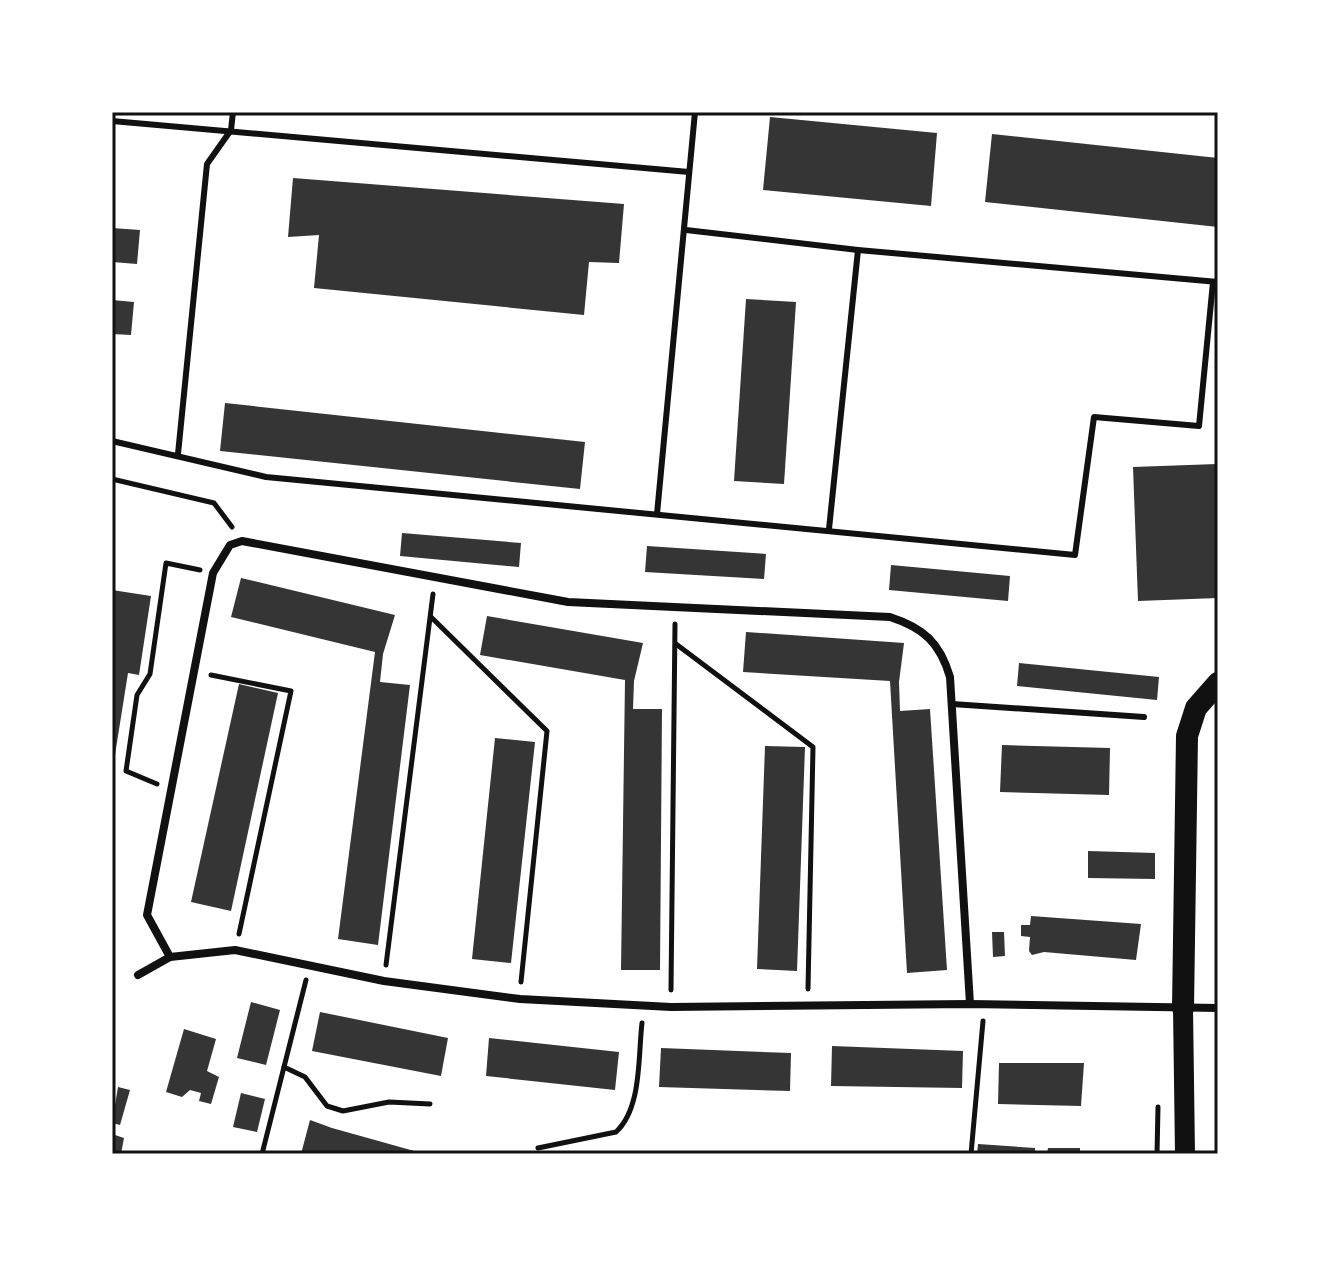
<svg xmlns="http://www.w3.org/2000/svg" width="1330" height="1266" font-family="Signika,sans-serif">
	<rect width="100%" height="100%" fill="#fff"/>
	<!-- building -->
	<g fill="#353535">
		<polygon points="770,117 937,133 931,206 763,190"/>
		<polygon points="992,134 1218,158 1218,227 985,202"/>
		<polygon points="293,178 624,204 619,263 589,262 584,315 314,288 319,235 288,237"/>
		<polygon points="112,228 140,230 137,264 112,262"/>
		<polygon points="746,299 796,302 784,484 734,481"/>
		<polygon points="112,300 134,302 131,335 112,334"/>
		<polygon points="225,403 585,442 580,489 220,451"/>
		<polygon points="1217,464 1218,598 1138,601 1133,467"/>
		<polygon points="402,533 521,543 519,567 400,556"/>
		<polygon points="647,546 766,554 764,579 645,572"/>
		<polygon points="891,565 1010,576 1008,601 889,590"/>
		<polygon points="241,578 395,615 383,654 380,682 410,685 378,945 338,939 375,652 231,617"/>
		<polygon points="112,590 151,596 139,675 128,673 114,761"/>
		<polygon points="487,616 643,643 634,681 633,709 662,709 660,970 621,970 625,680 480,655"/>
		<polygon points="746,632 904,643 899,682 900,711 930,709 947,970 907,973 890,681 743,672"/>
		<polygon points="1019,663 1159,677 1157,700 1017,686"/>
		<polygon points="239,684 278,693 231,911 191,902"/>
		<polygon points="495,738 535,742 511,963 472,959"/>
		<polygon points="1002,745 1110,748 1109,795 1000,792"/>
		<polygon points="765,746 805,747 797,971 757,969"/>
		<polygon points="1088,851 1155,853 1155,879 1088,878"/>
		<polygon points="1031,916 1141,924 1136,960 1044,952 1032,955 1029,951 1030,937 1021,936 1021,925 1030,925"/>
		<polygon points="992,932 1004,932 1005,956 993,957"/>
		<polygon points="251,1002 280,1010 266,1065 237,1058"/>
		<polygon points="320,1012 448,1038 441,1076 312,1051"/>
		<polygon points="184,1029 216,1039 207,1071 219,1077 211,1104 199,1101 201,1093 190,1090 182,1097 166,1092"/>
		<polygon points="489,1038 619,1052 615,1090 486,1076"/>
		<polygon points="832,1046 963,1051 962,1088 831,1086"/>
		<polygon points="661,1048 791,1053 790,1091 659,1087"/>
		<polygon points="999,1063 1084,1063 1081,1106 998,1104"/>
		<polygon points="118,1087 130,1090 120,1125 112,1123"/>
		<polygon points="241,1093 265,1099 257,1132 233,1127"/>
		<polygon points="310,1120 332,1128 425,1154 301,1154"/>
		<polygon points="112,1134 124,1138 121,1154 112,1154"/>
		<polygon points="978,1144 1035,1148 1035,1154 977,1154"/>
		<polygon points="1048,1148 1080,1148 1080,1154 1047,1154"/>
	</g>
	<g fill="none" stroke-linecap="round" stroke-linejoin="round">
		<!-- path -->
		<g stroke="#111" stroke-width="5">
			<polyline points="112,479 214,503 232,527"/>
			<polyline points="431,617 547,731 521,982"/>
			<polyline points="676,644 813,747 808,989"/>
			<polyline points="211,675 291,691 239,934"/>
			<polyline points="157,784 126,771 137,695 150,674 166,563 200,570"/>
			<polyline points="386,965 433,594"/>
			<polyline points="671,990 675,624"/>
			<polyline points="284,1067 305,1077 327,1106 343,1111 389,1102 430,1104"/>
			<path d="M538,1148L616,1132C642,1108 638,1056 642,1023"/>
			<polyline points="262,1154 306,980"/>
			<polyline points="971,1154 983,1021"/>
			<polyline points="1157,1154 1158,1107"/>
		</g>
		<!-- service -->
		<g stroke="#111" stroke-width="6">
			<polyline points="112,121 689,172"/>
			<polyline points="686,230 858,250 1218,282"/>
			<polyline points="112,441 266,477 1075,555 1094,417 1199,426 1213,282"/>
			<polyline points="178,454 207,164 231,130 233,112"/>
			<polyline points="657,514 695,112"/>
			<polyline points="829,529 858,250"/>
			<polyline points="952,704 1144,717"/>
		</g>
		<!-- minor -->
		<g stroke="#111" stroke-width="8">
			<path d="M170,957L147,915L213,573L230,545L242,541L568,602L890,617C924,628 940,643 950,677L970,1004"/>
			<polyline points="138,975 170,957 235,950 384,981 520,999 671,1007 970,1004 1218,1008"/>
		</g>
		<!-- primary -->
		<polyline stroke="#111" stroke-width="20" points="1183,1008 1185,1154"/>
		<!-- trunk -->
		<polyline stroke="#111" stroke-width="22" points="1183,1008 1187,736 1196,708 1218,683"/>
	</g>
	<!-- border -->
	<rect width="1330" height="1266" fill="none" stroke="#ffffff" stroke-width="228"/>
	<rect x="114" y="114" width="1102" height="1038" fill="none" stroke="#111" stroke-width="3"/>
</svg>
